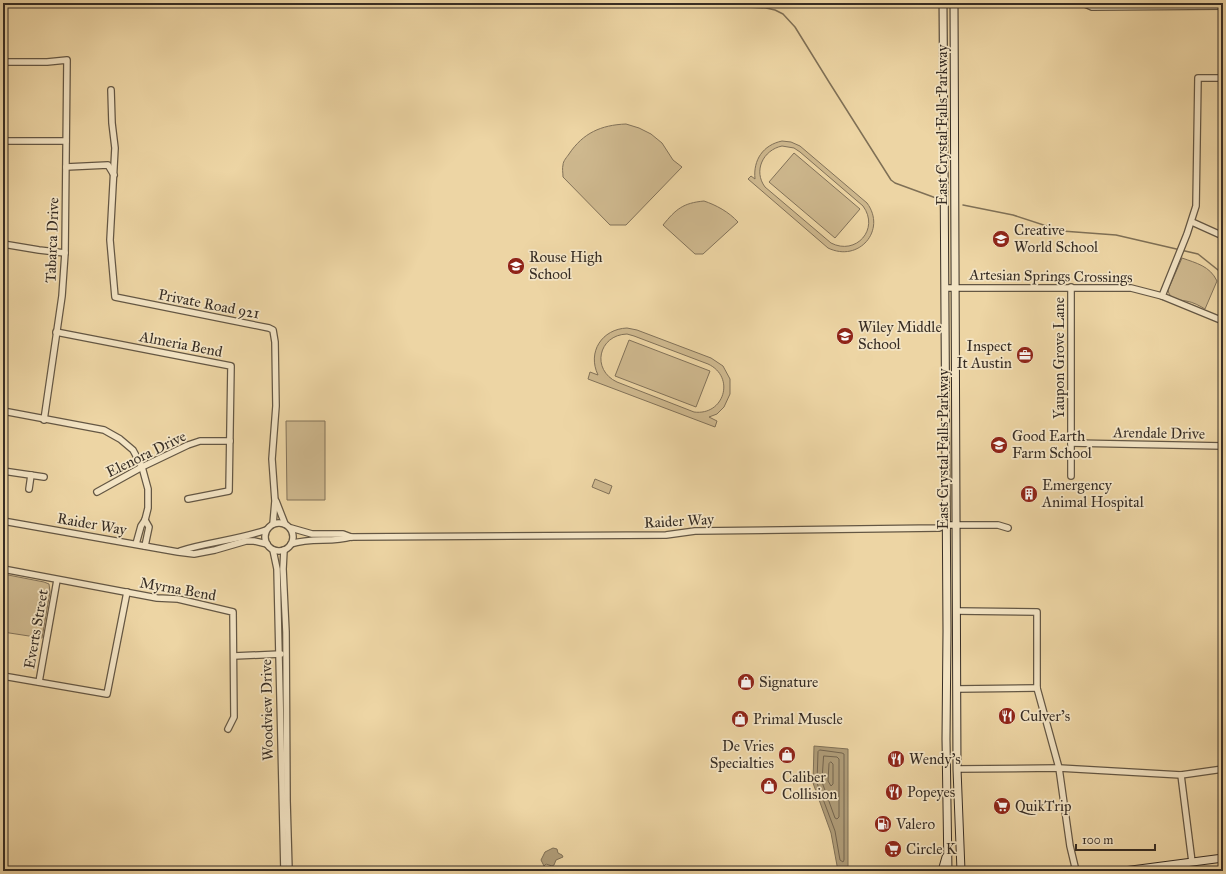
<svg xmlns="http://www.w3.org/2000/svg" width="1226" height="874" font-family="'IM FELL Great Primer',serif">
	<rect width="100%" height="100%" fill="#edd5a4"/>
	<filter id="stains"><feTurbulence type="fractalNoise" baseFrequency=".005" numOctaves="4"/><feColorMatrix values="0 0 0 0 .2 0 0 0 0 .09 0 0 0 0 .02 0 0 0 .5 -.17"/></filter>
	<radialGradient id="worn" r=".72"><stop offset=".6" stop-color="#630" stop-opacity="0"/><stop offset="1" stop-color="#630" stop-opacity=".3"/></radialGradient>
	<!-- green -->
	<g fill="#ceb88e" stroke="#827259" fill-rule="evenodd">
		<path d="M626,124L639,128L651,134L662,143L673,160L682,167L626,225H610L563,177C563,173 562,168 563,165C563,161 567,157 569,154C583,133 601,125 626,124Z"/>
		<path d="M782,141L791,142L800,146L867,203C887,230 859,263 828,248L748,179L751,176L755,179C753,160 763,145 782,141ZM782,146L794,148L800,152L863,206C880,229 856,256 831,243L765,187C753,171 763,150 782,146Z"/>
		<polygon points="794,153 860,209 835,238 769,182"/>
		<path d="M704,201C716,205 729,212 738,222L703,254H695L663,225C676,209 683,203 704,201Z"/>
		<path d="M1182,258C1196,263 1210,266 1217,281L1205,309C1200,306 1193,302 1186,301C1179,300 1169,299 1168,290Z"/>
		<path d="M627,328L637,330L711,358L723,366L730,379V394L724,407L717,414L709,417L717,421L715,427L588,379L590,372L598,375C587,352 602,329 627,328ZM627,334L634,336L708,364C736,377 724,416 694,412L617,382C591,370 598,335 627,334Z"/>
		<polygon points="629,340 710,371 696,407 615,376"/>
		<polygon points="286,421 325,421 325,500 287,500"/>
		<polygon points="595,479 612,486 609,494 592,487"/>
		<polygon points="3,574 44,582 49,584 50,592 42,638 3,632"/>
	</g>
	<!-- water -->
	<g fill="#af9c78" stroke="#7f7056">
		<polygon points="814,746 848,749 848,870 838,871 831,833 813,783"/>
		<polygon points="553,848 557,849 558,853 562,855 563,857 556,860 554,865 552,866 546,864 544,866 541,860 545,852"/>
	</g>
	<g fill="none" stroke-linecap="round" stroke-linejoin="round">
		<!-- shore -->
		<g stroke="#73644e" stroke-width="1">
			<polygon points="820,750 842,753 844,754 844,860 843,862 840,860 835,831 817,783 818,752"/>
			<polygon points="824,756 837,757 839,759 839,817 837,819 835,818 822,782"/>
			<polygon points="831,762 833,764 833,784 831,786 828,781 829,764"/>
		</g>
		<!-- stream -->
		<g stroke="#7f7056" stroke-width="1.5">
			<polyline points="693,4 766,8 775,10 783,14 795,27 829,82 891,180 895,183 936,198"/>
			<polyline points="963,205 1013,215 1062,231 1116,235 1198,254 1223,274"/>
		</g>
		<defs>
			<g id="street">
				<polyline points="1083,3 1092,7 1223,6"/>
				<polyline points="3,62 47,62 67,60 65,253 62,296 44,420"/>
				<polyline points="111,90 112,123 115,148 110,240 115,297 269,328 273,330 275,342 276,406 272,459 275,501 273,524"/>
				<polyline points="3,141 66,141"/>
				<polyline points="66,167 108,165 114,175"/>
				<polyline points="1192,222 1223,236"/>
				<polyline points="3,244 39,250 65,253"/>
				<polyline points="1071,287 1071,476"/>
				<polyline points="945,288 1131,288 1162,296 1223,321"/>
				<polyline points="1162,296 1187,234 1196,206 1198,78 1223,78"/>
				<polyline points="56,332 231,366 229,491 188,499"/>
				<polyline points="3,411 104,430 120,439 133,450 142,467 148,489 148,508 145,520 141,526 136,544"/>
				<polyline points="1071,443 1223,446"/>
				<polyline points="3,471 44,477"/>
				<polyline points="29,489 31,475"/>
				<polyline points="97,492 142,467 188,445 200,441 230,441"/>
				<polyline points="276,501 285,524"/>
				<polyline points="3,521 178,552 194,554 215,550 246,541 254,541 267,544"/>
				<circle cx="279" cy="537" r="14"/>
				<polyline points="291,528 312,534 343,534 351,537"/>
				<path d="M291,544C312,537 332,543 351,537L666,535L695,531L939,528L946,525H998L1008,528"/>
				<polyline points="145,546 149,527 145,520"/>
				<polyline points="273,550 277,569 284,871"/>
				<polyline points="284,550 283,569 286,632 287,801 289,871"/>
				<path d="M180,551C208,542 238,540 266,530"/>
				<polyline points="3,569 157,598 178,599 233,612 234,717 228,729"/>
				<polyline points="957,611 1037,612 1037,688 1059,768 1070,846 1076,871"/>
				<polyline points="234,656 281,654"/>
				<polyline points="3,676 107,694 127,592"/>
				<polyline points="39,682 57,580"/>
				<polyline points="957,689 1037,688"/>
				<polyline points="957,769 1059,768 1181,775 1223,769"/>
				<polyline points="1181,775 1192,862"/>
			</g>
			<g id="secondary">
				<polyline points="943,3 947,631 946,739 948,871"/>
				<polyline points="954,3 957,769 961,871"/>
				<polyline points="942,871 946,857"/>
				<polyline points="1124,871 1223,858"/>
			</g>
		</defs>
		<!-- street casing -->
		<use href="#street" stroke="#645744" stroke-width="8"/>
		<!-- secondary casing -->
		<use href="#secondary" stroke="#372d24" stroke-width="9"/>
		<!-- street -->
		<use href="#street" stroke="#f3e4c4" stroke-width="5.5"/>
		<!-- secondary -->
		<use href="#secondary" stroke="#f3e4c4" stroke-width="7"/>
	</g>
	<!-- icons -->
	<defs>
		<symbol id="school-disc" viewBox="-11 -11 22 22"><circle r="9.5" fill="#8f2418" stroke="#f3e4c4"/><path d="M0-5L7-2L0 1L-7-2ZM-4 1L0 2.5L4 1V4Q0 6-4 4Z" fill="#fff"/></symbol>
		<symbol id="office-disc" viewBox="-11 -11 22 22"><circle r="9.5" fill="#8f2418" stroke="#f3e4c4"/><path d="M-6-3h4V-5.5h4V-3h4V5H-6ZM-1-4.5V-3h2v-1.5ZM-6 0V1H6V0Z" fill="#fff"/></symbol>
		<symbol id="building-disc" viewBox="-11 -11 22 22"><circle r="9.5" fill="#8f2418" stroke="#f3e4c4"/><path d="M-4-6H4V6H1V3H-1V6H-4ZM-2.5-4.3h1.7v1.8h-1.7ZM.8-4.3h1.7v1.8H.8ZM-2.5-1h1.7V.8h-1.7ZM.8-1h1.7V.8H.8Z" fill="#fff"/></symbol>
		<symbol id="shop-disc" viewBox="-11 -11 22 22"><circle r="9.5" fill="#8f2418" stroke="#f3e4c4"/><path d="M-5-2.5h2.3a2.7 3.5 0 0 1 5.4 0H5L5.5 6h-11ZM-1.5-2.5h3a1.5 2.3 0 0 0-3 0Z" fill="#fff"/></symbol>
		<symbol id="restaurant-disc" viewBox="-11 -11 22 22"><circle r="9.5" fill="#8f2418" stroke="#f3e4c4"/><path d="M-5-6h1v4h1v-4h1v4h1v-4h1v5L-1.5 .5V6h-2V.5L-5-1ZM5-6V6H3V1.5H1.5Q1.5-4 5-6Z" fill="#fff"/></symbol>
		<symbol id="supermarket-disc" viewBox="-11 -11 22 22"><circle r="9.5" fill="#8f2418" stroke="#f3e4c4"/><path d="M-6-5.5h2.5l.6 2H6L4.5 2H-2.5L-4.4-4H-6ZM-1.5 3.2a1.3 1.3 0 1 0 .1 0ZM3 3.2a1.3 1.3 0 1 0 .1 0Z" fill="#fff"/></symbol>
		<symbol id="fuel-disc" viewBox="-11 -11 22 22"><circle r="9.5" fill="#8f2418" stroke="#f3e4c4"/><path d="M-5.5-6h7V0h2V4h1.3V-2.5L3-4.5l.8-.8L6-3V5H2.5V1h-1V6h-7ZM-4.2-4.7v3.2H.2V-4.7Z" fill="#fff"/></symbol>
	</defs>
	<g fill-rule="evenodd">
		<use href="#school-disc" x="991" y="229" width="20" height="20"/>
		<use href="#school-disc" x="506" y="256" width="20" height="20"/>
		<use href="#school-disc" x="835" y="326" width="20" height="20"/>
		<use href="#office-disc" x="1015" y="345" width="20" height="20"/>
		<use href="#school-disc" x="989" y="435" width="20" height="20"/>
		<use href="#building-disc" x="1019" y="484" width="20" height="20"/>
		<use href="#shop-disc" x="736" y="672" width="20" height="20"/>
		<use href="#restaurant-disc" x="997" y="706" width="20" height="20"/>
		<use href="#shop-disc" x="730" y="709" width="20" height="20"/>
		<use href="#shop-disc" x="777" y="745" width="20" height="20"/>
		<use href="#restaurant-disc" x="886" y="749" width="20" height="20"/>
		<use href="#shop-disc" x="759" y="776" width="20" height="20"/>
		<use href="#restaurant-disc" x="884" y="782" width="20" height="20"/>
		<use href="#supermarket-disc" x="992" y="796" width="20" height="20"/>
		<use href="#fuel-disc" x="873" y="814" width="20" height="20"/>
		<use href="#supermarket-disc" x="883" y="839" width="20" height="20"/>
	</g>
	<g text-anchor="middle" stroke-width="3.5" stroke-linejoin="round" paint-order="stroke">
		<!-- street labels -->
		<g font-size="15" fill="#372d24" stroke="#f3e4c4">
			<text transform="translate(942 125) rotate(-90)" y="5">East Crystal Falls Parkway</text>
			<text transform="translate(52 240) rotate(-88)" y="5">Tabarca Drive</text>
			<text transform="translate(1051 276) rotate(1)" y="5">Artesian Springs Crossings</text>
			<text transform="translate(209 304) rotate(11)" y="5">Private Road 921</text>
			<text transform="translate(181 344) rotate(11)" y="5">Almeria Bend</text>
			<text transform="translate(1059 358) rotate(-90)" y="5">Yaupon Grove Lane</text>
			<text transform="translate(1159 433) rotate(1)" y="5">Arendale Drive</text>
			<text transform="translate(943 449) rotate(-90)" y="5">East Crystal Falls Parkway</text>
			<text transform="translate(146 454) rotate(-26)" y="5">Elenora Drive</text>
			<text transform="translate(679 521) rotate(-3)" y="5">Raider Way</text>
			<text transform="translate(92 524) rotate(10)" y="5">Raider Way</text>
			<text transform="translate(178 589) rotate(10)" y="5">Myrna Bend</text>
			<text transform="translate(36 629) rotate(-80)" y="5">Everts Street</text>
			<text transform="translate(267 710) rotate(-91)" y="5">Woodview Drive</text>
		</g>
		<!-- poi labels -->
		<g font-size="15" fill="#372d24" stroke="#f3e4c4" text-anchor="start">
			<text x="1014" y="235">Creative<tspan x="1014" dy="17">World School</tspan></text>
			<text x="529" y="262">Rouse High<tspan x="529" dy="17">School</tspan></text>
			<text x="858" y="332">Wiley Middle<tspan x="858" dy="17">School</tspan></text>
			<text x="1012" y="351" text-anchor="end">Inspect<tspan x="1012" dy="17">It Austin</tspan></text>
			<text x="1012" y="441">Good Earth<tspan x="1012" dy="17">Farm School</tspan></text>
			<text x="1042" y="490">Emergency<tspan x="1042" dy="17">Animal Hospital</tspan></text>
			<text x="759" y="687">Signature</text>
			<text x="1020" y="721">Culver's</text>
			<text x="753" y="724">Primal Muscle</text>
			<text x="774" y="751" text-anchor="end">De Vries<tspan x="774" dy="17">Specialties</tspan></text>
			<text x="909" y="764">Wendy's</text>
			<text x="782" y="782">Caliber<tspan x="782" dy="17">Collision</tspan></text>
			<text x="907" y="797">Popeyes</text>
			<text x="1015" y="811">QuikTrip</text>
			<text x="896" y="829">Valero</text>
			<text x="906" y="854">Circle K</text>
		</g>
	</g>
	<!-- margin -->
	<rect width="1226" height="874" fill="none" stroke="#edd5a4" stroke-width="16"/>
	<rect x="4" y="4" width="1218" height="866" fill="none" stroke="#372d24" stroke-width="2"/>
	<rect x="8" y="8" width="1210" height="858" fill="none" stroke="#372d24"/>
	<!-- scale -->
	<path d="M1076 844v6h79v-6" fill="none" stroke="#372d24" stroke-width="2"/>
	<text x="1082" y="844" font-size="12" fill="#372d24" stroke="#f3e4c4" stroke-width="3" paint-order="stroke">100 m</text>
	<rect width="100%" height="100%" filter="url(#stains)"/>
	<rect width="100%" height="100%" fill="url(#worn)"/>
</svg>
